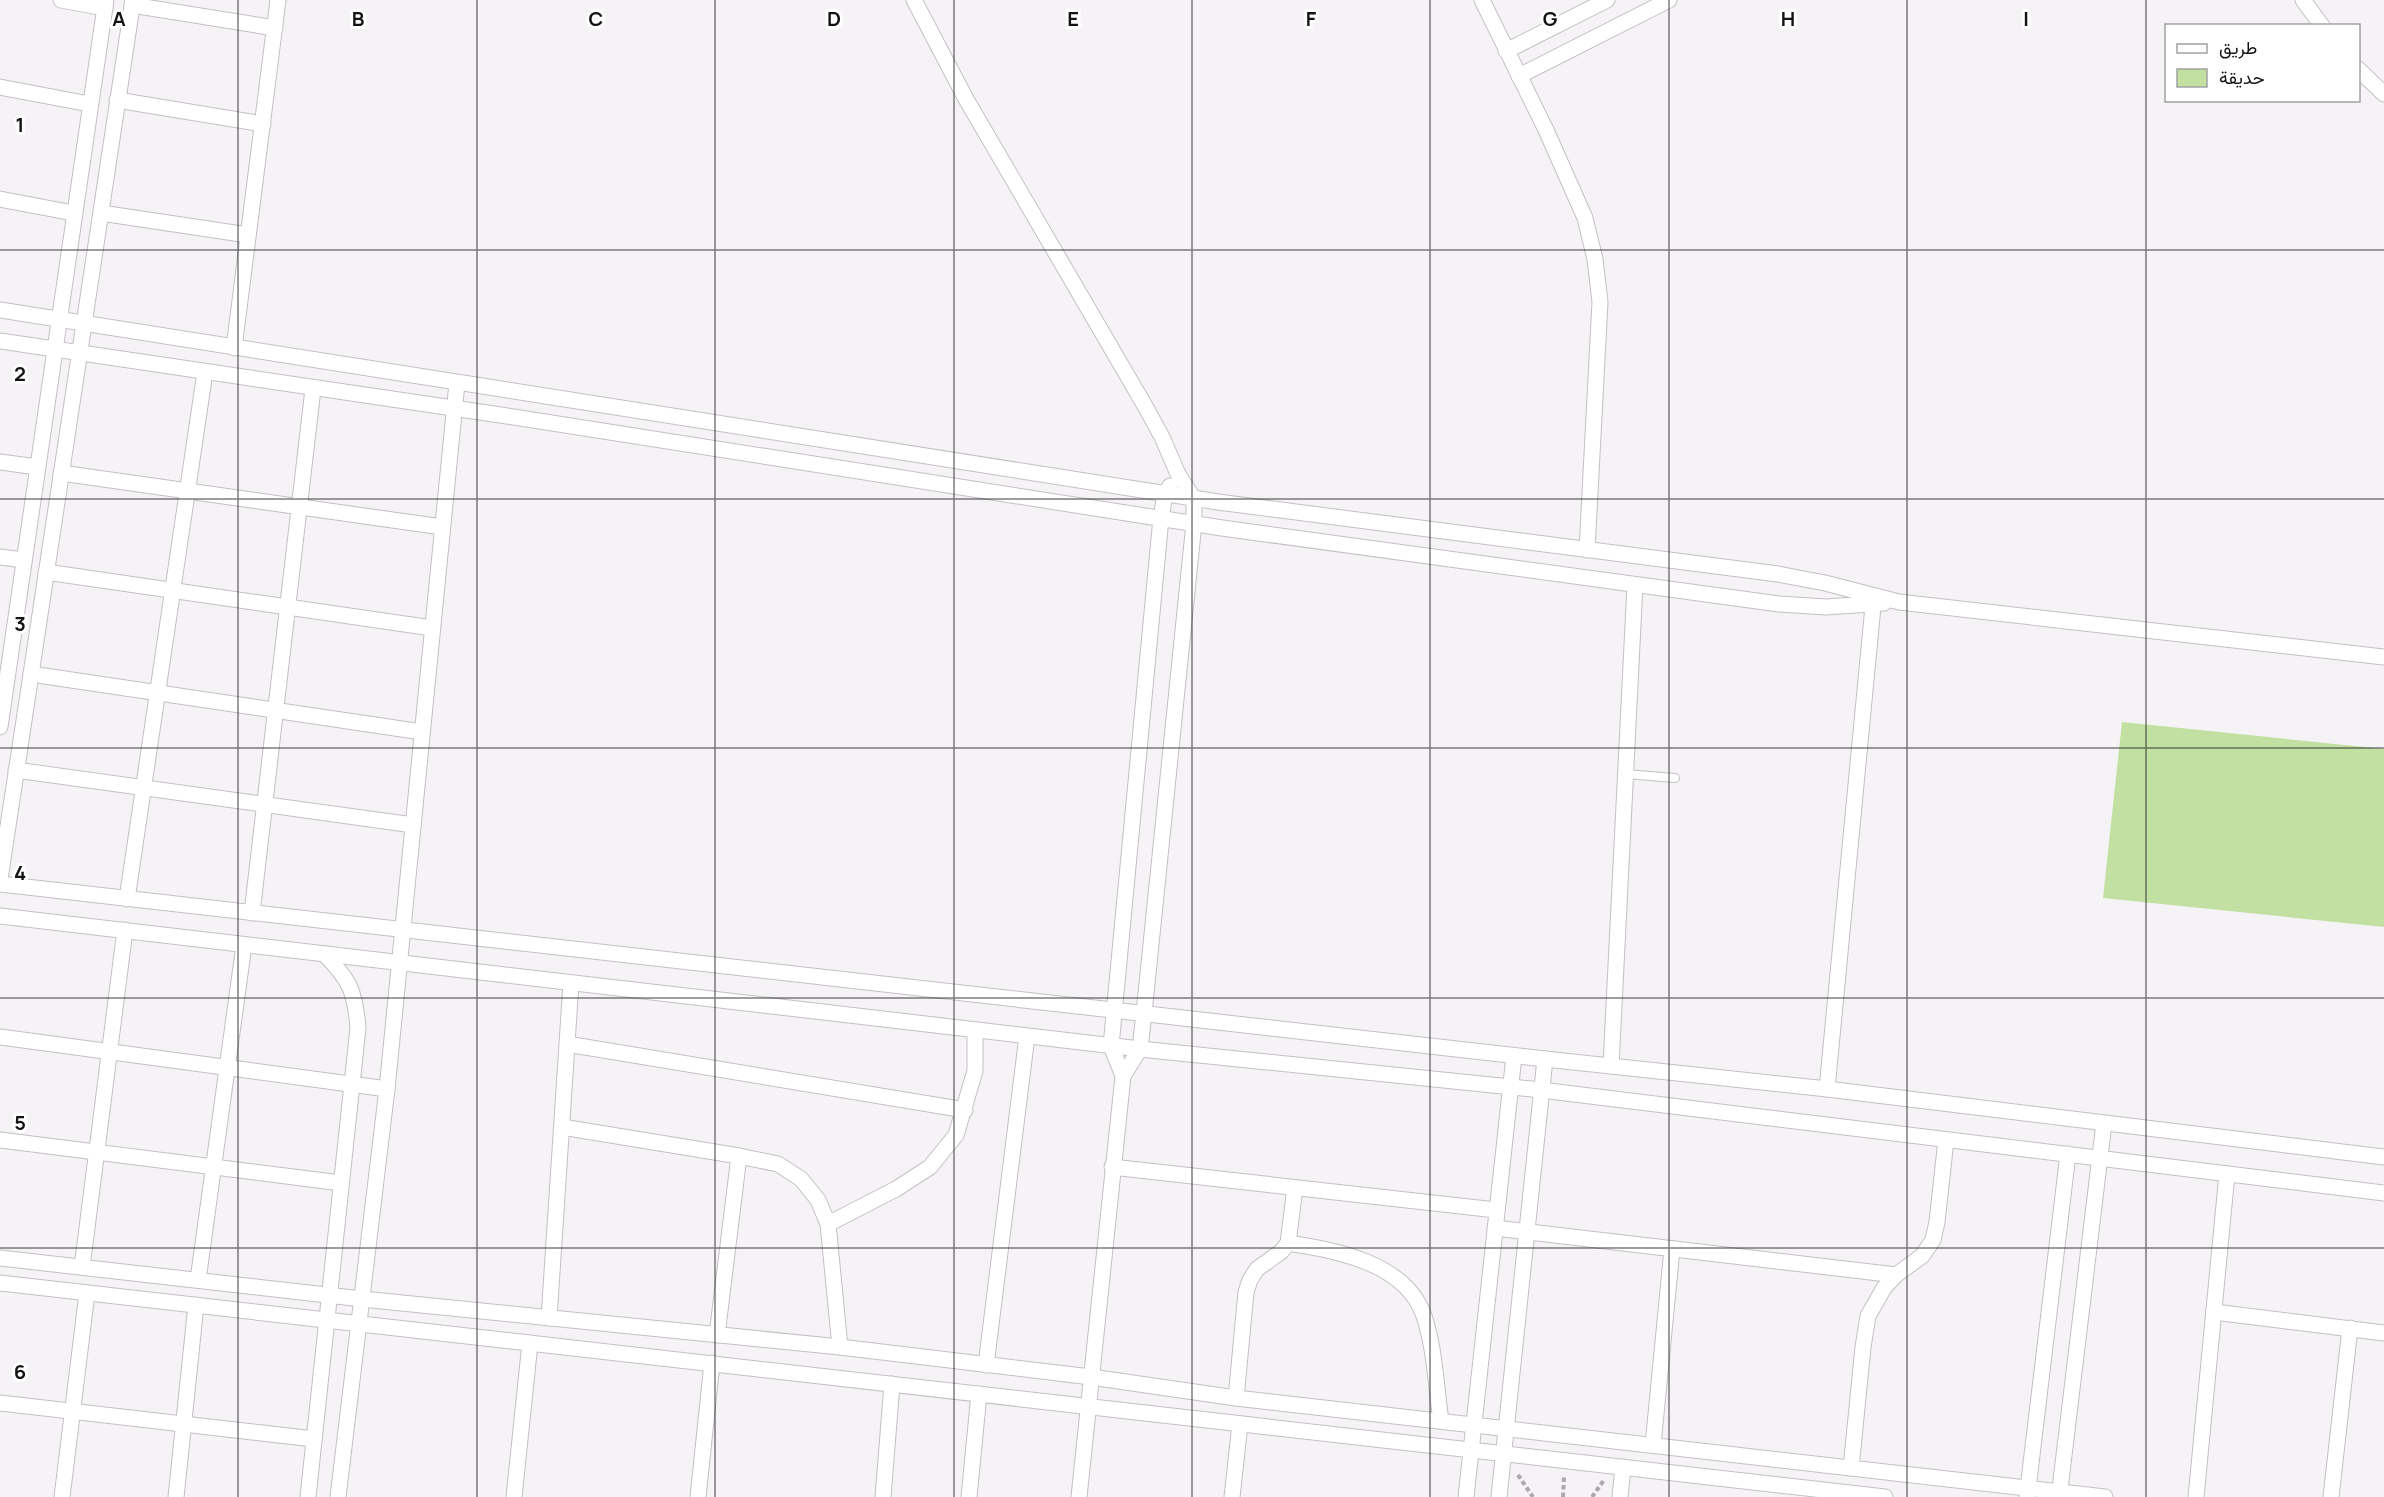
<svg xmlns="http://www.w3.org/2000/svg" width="2384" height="1497" font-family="Manrope,Vazirmatn,sans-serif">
	<rect width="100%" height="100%" fill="#f6f3f7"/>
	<!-- green -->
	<polygon fill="#c2e0a2" points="2122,722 2384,749 2384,927 2103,898"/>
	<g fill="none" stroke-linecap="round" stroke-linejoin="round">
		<defs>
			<polyline id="service" points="1626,774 1675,778"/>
			<g id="minor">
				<polyline points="61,0 105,8"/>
				<polyline points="914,0 966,99 1145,406 1162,437 1178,474 1194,499 1194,523 1144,1013 1140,1049 1123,1076 1079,1497"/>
				<polyline points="1482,0 1546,130 1585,218 1595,259 1600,302 1587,550"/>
				<polyline points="2303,0 2322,26"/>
				<polyline points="132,5 275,28"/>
				<polyline points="1506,51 1607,0"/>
				<polyline points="2358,69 2384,94"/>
				<polyline points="1519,76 1669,0"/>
				<polyline points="0,87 89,104"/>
				<polyline points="117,100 263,124"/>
				<polyline points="0,199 73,213"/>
				<polyline points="101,213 248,235"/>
				<polyline points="0,310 1218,502 1778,574 1825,583 1899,602 2384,657"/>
				<polyline points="0,341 507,416 1222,528 1779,604 1826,607 1884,603"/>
				<polyline points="234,348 278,0"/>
				<polyline points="0,462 37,467"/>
				<polyline points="61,473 442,527"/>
				<polyline points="0,557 24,560"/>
				<polyline points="46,572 432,628"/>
				<polyline points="31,674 422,732"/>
				<polyline points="0,727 106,0"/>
				<polyline points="16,770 413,825"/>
				<polyline points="0,879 133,0"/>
				<polyline points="0,884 1545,1059 1827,1089 2384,1157"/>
				<polyline points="127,899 205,372"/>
				<polyline points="252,913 313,389"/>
				<polyline points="0,916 1140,1049 1541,1090 2384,1193"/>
				<polyline points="0,1037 387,1089"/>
				<polyline points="567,1044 965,1110"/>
				<polyline points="1611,1066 1635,585"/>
				<polyline points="1123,1076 1111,1046 1161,518 1165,494 1170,486"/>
				<polyline points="1827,1089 1874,596"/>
				<polyline points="562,1127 739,1156 778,1164 801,1179 818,1200 828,1224 840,1347"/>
				<polyline points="0,1140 341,1183"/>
				<polyline points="1112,1167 1496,1210"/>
				<polyline points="828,1224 896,1189 930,1167 956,1135 975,1071 975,1030"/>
				<polyline points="1495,1228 1896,1275"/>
				<path d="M1288,1243C1336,1250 1406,1263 1424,1316C1435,1349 1436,1387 1441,1421"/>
				<polyline points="0,1258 362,1299 840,1347 1091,1377 1236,1398 2105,1497"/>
				<polyline points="82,1267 125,930"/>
				<polyline points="198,1280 244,945"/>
				<polyline points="0,1283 1885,1497"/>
				<polyline points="2214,1312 2384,1333"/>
				<polyline points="549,1318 571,983"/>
				<polyline points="717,1335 739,1156"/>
				<polyline points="986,1365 1027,1036"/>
				<polyline points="1236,1398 1246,1292 1250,1280 1257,1269 1282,1251 1288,1243 1295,1188"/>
				<polyline points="0,1403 314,1439"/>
				<polyline points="1653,1445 1672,1249"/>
				<polyline points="1851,1468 1863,1347 1868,1316 1884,1288 1896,1275 1922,1256 1933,1240 1937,1222 1946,1140"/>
				<polyline points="62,1497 87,1293"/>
				<polyline points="176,1497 196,1305"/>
				<path d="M308,1497L358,1028C355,991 350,980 324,954"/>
				<polyline points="338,1497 387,1089 457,383"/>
				<polyline points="514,1497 530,1343"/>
				<polyline points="698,1497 712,1363"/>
				<polyline points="883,1497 892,1384"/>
				<polyline points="969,1497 979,1394"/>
				<polyline points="1232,1497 1240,1424"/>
				<polyline points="1466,1497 1514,1056"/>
				<polyline points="1499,1497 1545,1059"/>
				<polyline points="1620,1497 1623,1467"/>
				<polyline points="2027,1497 2068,1154"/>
				<polyline points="2059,1497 2104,1123"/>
				<polyline points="2196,1497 2227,1174"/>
				<polyline points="2331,1497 2350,1328"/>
			</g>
		</defs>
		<!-- service casing -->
		<use href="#service" stroke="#c3c0c3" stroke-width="10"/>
		<!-- minor casing -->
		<use href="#minor" stroke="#c3c0c3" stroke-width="17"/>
		<!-- path -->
		<g stroke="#aaa8ab" stroke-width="4" stroke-dasharray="4.5 3" stroke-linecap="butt">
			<polyline points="1518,1475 1533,1497"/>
			<polyline points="1563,1497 1564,1477"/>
			<polyline points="1592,1497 1604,1480"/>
		</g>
		<!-- service -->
		<use href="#service" stroke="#fff" stroke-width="8"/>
		<!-- minor -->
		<use href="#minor" stroke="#fff" stroke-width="15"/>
	</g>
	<!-- grid -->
	<path fill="none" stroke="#131314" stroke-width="1.5" stroke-opacity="0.55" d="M238,0V1497M477,0V1497M715,0V1497M954,0V1497M1192,0V1497M1430,0V1497M1669,0V1497M1907,0V1497M2146,0V1497M0,250H2384M0,499H2384M0,748H2384M0,998H2384M0,1248H2384"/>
	<g font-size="20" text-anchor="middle" font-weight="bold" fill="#131314" stroke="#fff" stroke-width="6" stroke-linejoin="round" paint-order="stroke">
		<text x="119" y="26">A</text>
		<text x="358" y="26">B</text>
		<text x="596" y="26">C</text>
		<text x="834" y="26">D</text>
		<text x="1073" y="26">E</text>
		<text x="1311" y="26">F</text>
		<text x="1550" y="26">G</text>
		<text x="1788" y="26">H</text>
		<text x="2026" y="26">I</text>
		<text x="20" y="132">1</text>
		<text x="20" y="381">2</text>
		<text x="20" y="631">3</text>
		<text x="20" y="880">4</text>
		<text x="20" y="1130">5</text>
		<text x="20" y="1379">6</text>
	</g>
	<!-- legend -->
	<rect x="2165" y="24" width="195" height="78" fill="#ffffff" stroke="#a1a1a1" stroke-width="1.5"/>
	<rect x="2177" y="44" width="30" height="9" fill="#ffffff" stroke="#a1a1a1" stroke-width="1.5"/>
	<text x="2219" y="54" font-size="18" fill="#131314">طريق</text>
	<rect x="2177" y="69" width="30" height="18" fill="#c2e0a2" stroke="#a1a1a1" stroke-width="1.5"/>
	<text x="2219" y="84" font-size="18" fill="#131314">حديقة</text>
</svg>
